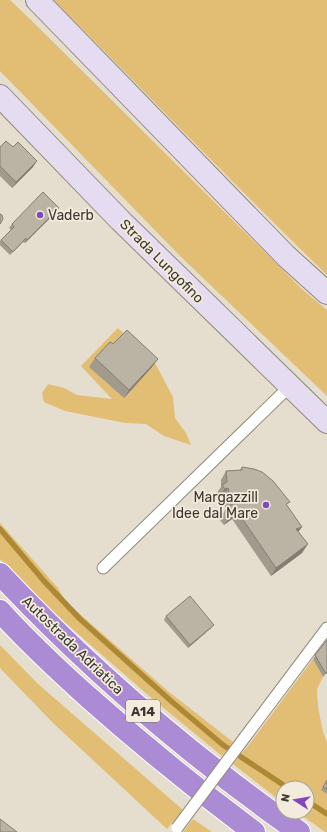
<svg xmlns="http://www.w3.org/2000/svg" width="327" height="832" font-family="Rubik,sans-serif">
	<rect width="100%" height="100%" fill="#e5dece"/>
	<!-- green -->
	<g fill="#e1be74">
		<polygon points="0,0 10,0 32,21 303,290 327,310 327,396 181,257 0,71"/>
		<path d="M54,0H327V275C234,185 145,92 54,0Z"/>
		<polygon points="118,328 155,363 173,397 175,418 186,433 191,445 164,436 146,424 125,423 65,411 44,402 42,393 48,384 64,388 77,395 112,399 81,366"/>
		<polygon points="0,523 58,588 66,602 105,636 169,692 233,742 222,756 148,695 70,627 27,588 0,559"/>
		<polygon points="0,645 37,683 183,810 167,829 52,722 0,668"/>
		<polygon points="313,659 323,677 317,689 318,707 323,732 327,742 327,832 325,832 297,812 307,812 307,788 283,788 283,803 233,764 251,742"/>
		<polygon points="193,819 212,832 183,832"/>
	</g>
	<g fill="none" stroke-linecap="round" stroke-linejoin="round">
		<!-- stream -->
		<g stroke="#ae8935" stroke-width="5.5">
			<polyline points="0,529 44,581 80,619 171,701 223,745 288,788"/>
			<polyline points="307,801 327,814"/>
		</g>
		<defs>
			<g id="lane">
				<polyline points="103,568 290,386"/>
				<polyline points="245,737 327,628"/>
			</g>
			<g id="secondary">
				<polyline points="37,0 286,256 327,293"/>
				<polyline points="0,96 120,220 327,422"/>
			</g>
			<g id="highway">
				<path d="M0,574C90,670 191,756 299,832"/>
				<path d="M0,611C27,641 57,669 87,696C141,744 196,789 254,832"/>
			</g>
		</defs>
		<!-- lane casing -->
		<use href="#lane" stroke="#918a7c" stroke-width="13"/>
		<!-- secondary casing -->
		<use href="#secondary" stroke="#918a7c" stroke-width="24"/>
		<!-- highway casing -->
		<use href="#highway" stroke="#fff" stroke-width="24"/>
		<!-- lane -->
		<use href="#lane" stroke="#fff" stroke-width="11"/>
		<!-- secondary -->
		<use href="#secondary" stroke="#e6dcf2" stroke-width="22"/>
		<!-- highway -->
		<use href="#highway" stroke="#ab8cd4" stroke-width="22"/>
		<defs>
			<polyline id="lane-bridge" points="177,828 245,737"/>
		</defs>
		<!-- lane-bridge casing -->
		<use href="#lane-bridge" stroke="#918a7c" stroke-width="13" stroke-linecap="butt"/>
		<!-- lane-bridge -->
		<use href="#lane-bridge" stroke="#fff" stroke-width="11"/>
	</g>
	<!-- wall -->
	<g fill="#a19a8d">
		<polygon points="0,147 33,167 12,188 0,176"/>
		<polygon points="59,208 57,211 25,243 23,242 10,255 0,245 0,241 11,230 9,228 12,224"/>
		<polygon points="113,344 152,367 124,398 89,367 95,358"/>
		<polygon points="242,467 287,505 298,531 302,553 271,576 232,519 224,525 219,519 226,509 224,505 222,496 219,498 216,494 221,487 221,480 226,471 240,470"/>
		<polygon points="166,616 211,628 188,648 164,620"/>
		<polygon points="327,640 327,672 323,677 313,659"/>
		<polygon points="327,780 327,794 321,790"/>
	</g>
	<!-- shaded-wall -->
	<g fill="#837d73">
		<polygon points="37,161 33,167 12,188 16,182"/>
		<polygon points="59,208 57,211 25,243 27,240"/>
		<polygon points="158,359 152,367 124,398 129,390"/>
		<polygon points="228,488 222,496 219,498 225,489"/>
		<polygon points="237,511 232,519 224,525 230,517"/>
		<polygon points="302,527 296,535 296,529"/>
		<polygon points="308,544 302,553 271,576 276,568"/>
		<polygon points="214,625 211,628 188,648 190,645"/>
	</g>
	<!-- building -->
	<g fill="#bbb3a4" stroke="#837d73">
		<polygon points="6,141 13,147 18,142 37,161 16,182 0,166 0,147"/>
		<polygon points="43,192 59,208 27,240 26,238 13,252 1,240 14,227 12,224"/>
		<polygon points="0,214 2,215 3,219 0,224"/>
		<polygon points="127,330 158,359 129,390 95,358 110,342 113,344"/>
		<polygon points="242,467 254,469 262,472 273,481 290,502 286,504 302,527 296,529 308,544 276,568 237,511 230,517 225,510 233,504 230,497 228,488 225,489 222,485 227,482 226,471 242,470"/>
		<polygon points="190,596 214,625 190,645 166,616"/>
		<polygon points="327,640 327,672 326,674 315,655"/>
		<polygon points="327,780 327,789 323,787"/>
		<polygon points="0,819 17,832 0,832"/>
	</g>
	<!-- markers -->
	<g fill="#8248be" stroke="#f3ebdb" stroke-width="1.5">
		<circle cx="40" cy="215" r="4"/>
		<circle cx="266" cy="505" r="4"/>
	</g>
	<g text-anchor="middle" stroke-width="3.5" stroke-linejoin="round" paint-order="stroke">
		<!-- shield labels -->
		<rect fill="#f3ebdb" stroke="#726e65" stroke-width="1" x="126" y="700" width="34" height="22" rx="3"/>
		<g font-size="13" font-weight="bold" fill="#3b3832">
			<text x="143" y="716">A14</text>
		</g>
		<!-- poi labels -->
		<g font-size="14" fill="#3b3832" stroke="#f3ebdb" text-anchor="start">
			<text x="48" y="220">Vaderb</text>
			<text x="258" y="502" text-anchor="end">Margazzill<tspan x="258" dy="16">Idee dal Mare</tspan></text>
		</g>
		<!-- street labels -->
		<g font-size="14" fill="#3b3832" stroke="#f3ebdb">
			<text transform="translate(162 261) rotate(45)" y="5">Strada Lungofino</text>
			<text transform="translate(73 645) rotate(44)" y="5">Autostrada Adriatica</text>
		</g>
	</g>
	<!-- north arrow -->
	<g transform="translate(295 800) rotate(282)"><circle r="19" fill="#f3ebdb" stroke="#a9a397"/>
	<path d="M0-3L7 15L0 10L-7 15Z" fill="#8248be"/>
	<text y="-6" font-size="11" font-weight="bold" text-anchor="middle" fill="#3b3832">N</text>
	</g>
</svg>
